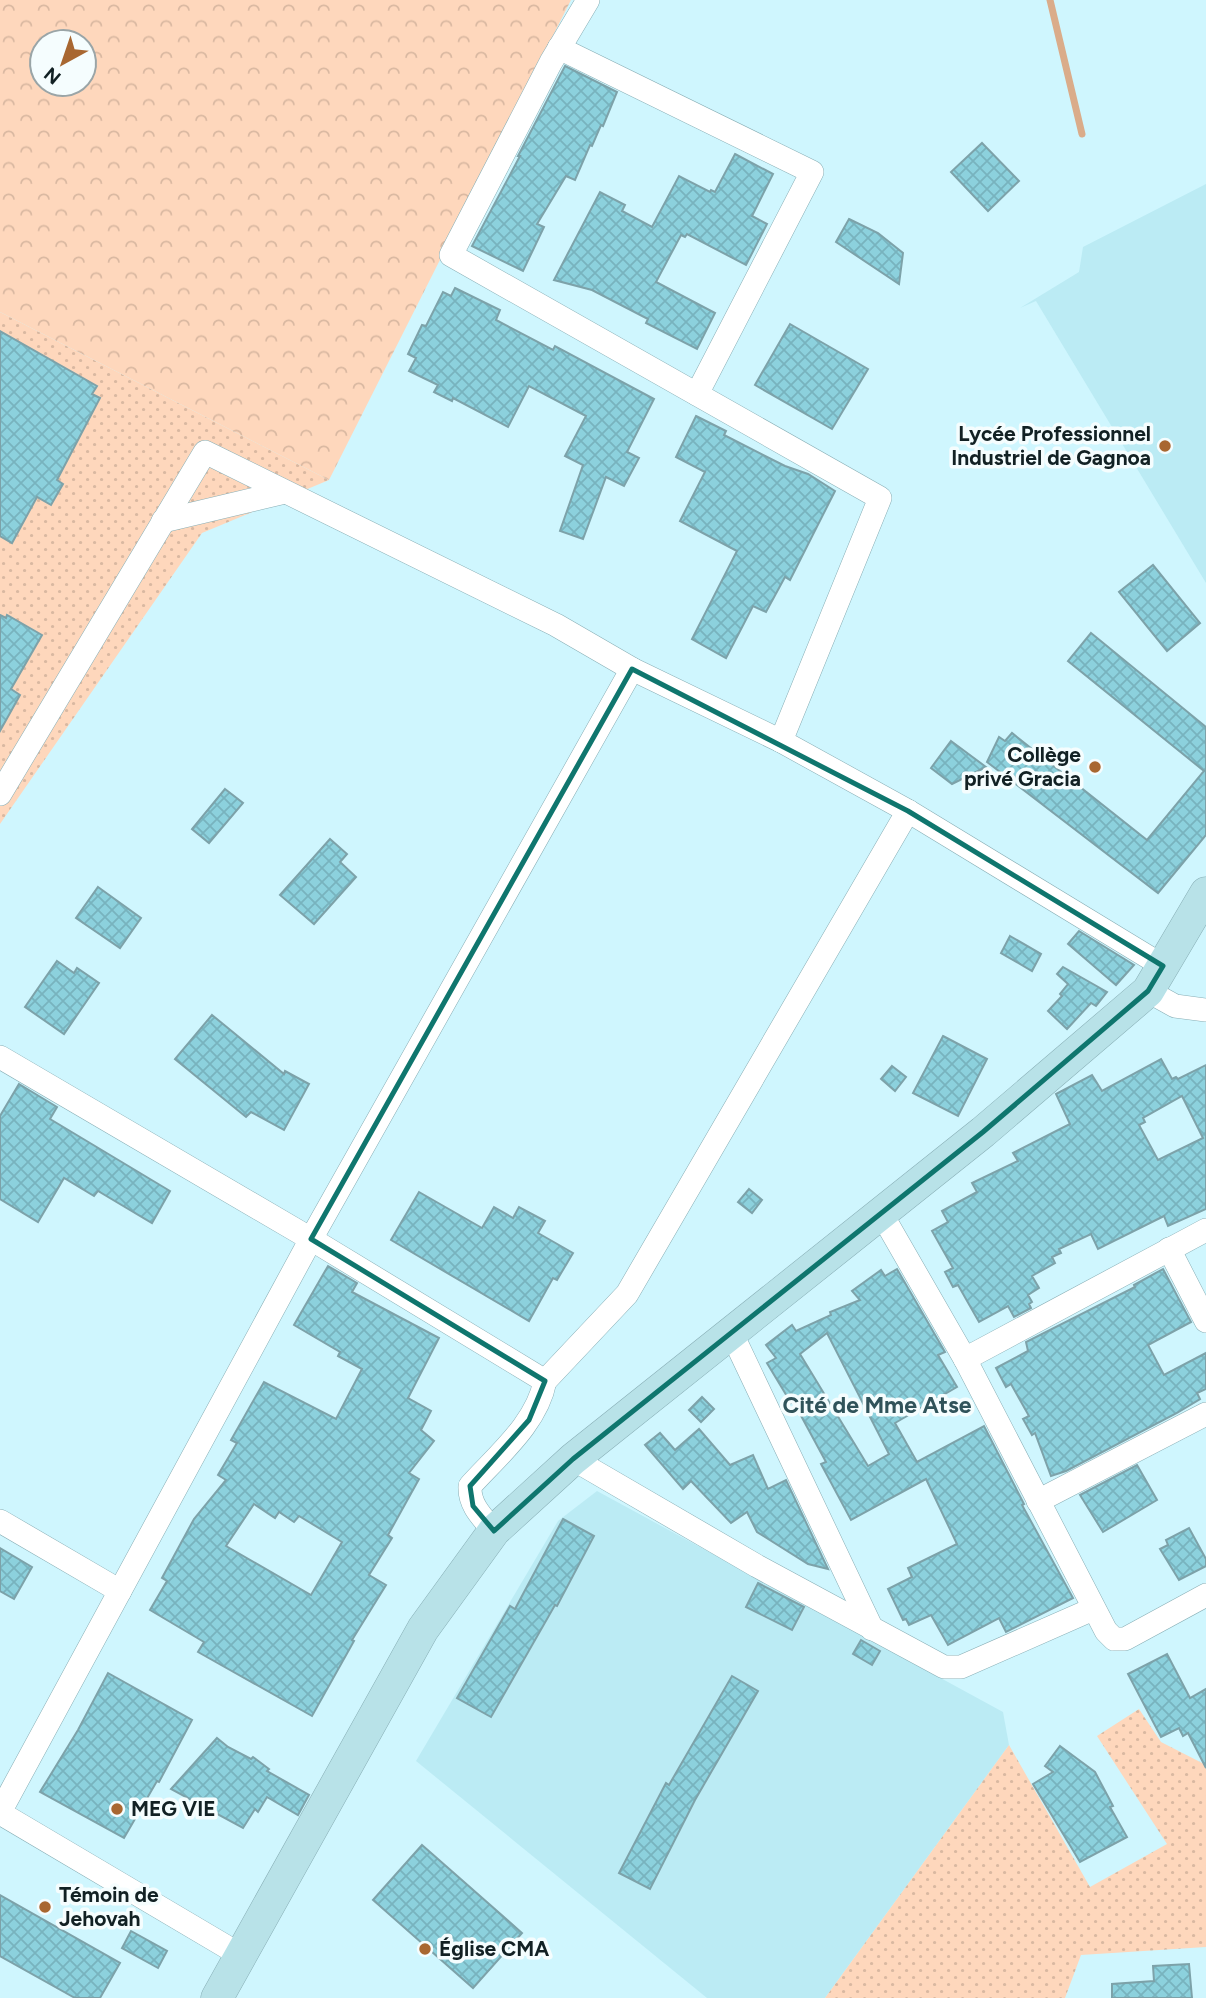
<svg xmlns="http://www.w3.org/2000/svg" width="1206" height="1998" font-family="Figtree,sans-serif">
	<defs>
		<pattern id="grass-dots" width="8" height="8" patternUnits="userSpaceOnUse" patternTransform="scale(1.75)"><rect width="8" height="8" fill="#fed7bc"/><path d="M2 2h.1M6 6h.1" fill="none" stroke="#d9b8a1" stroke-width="1.8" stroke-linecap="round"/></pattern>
		<pattern id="forest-crowns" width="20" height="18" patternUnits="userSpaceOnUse" patternTransform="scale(1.75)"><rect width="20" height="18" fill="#fed7bc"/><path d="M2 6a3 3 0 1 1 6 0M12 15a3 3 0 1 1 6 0" fill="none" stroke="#d9b8a1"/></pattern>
		<pattern id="building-cross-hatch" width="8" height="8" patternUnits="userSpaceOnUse" patternTransform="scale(1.75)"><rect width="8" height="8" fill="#8cd1dd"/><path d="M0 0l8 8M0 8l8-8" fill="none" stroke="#78b3be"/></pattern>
	</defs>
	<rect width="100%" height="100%" fill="#cff6fe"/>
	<!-- built -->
	<g fill="#bbebf4">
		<polygon points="1206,184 1206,583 1036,301 1020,308 1079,272 1083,247"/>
		<polygon points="597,1491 1003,1712 1009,1745 825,1998 707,1998 416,1761 558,1521"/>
	</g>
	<!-- grass -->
	<g fill="url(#grass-dots)">
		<polygon points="0,312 329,480 202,533 0,824"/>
		<polygon points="1139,1709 1161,1742 1206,1765 1206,1947 1081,1955 1065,1998 825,1998 1009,1745 1090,1887 1167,1844 1097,1736"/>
	</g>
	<!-- forest -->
	<path fill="url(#forest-crowns)" fill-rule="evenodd" d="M0,0H571L329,480L0,312ZM42,42H84V84H42Z"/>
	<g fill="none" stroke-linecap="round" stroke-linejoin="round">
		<!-- stream -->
		<polyline stroke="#daac8a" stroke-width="7" points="1050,0 1082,134"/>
	</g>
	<!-- building -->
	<g fill="url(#building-cross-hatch)" stroke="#7da2a9" stroke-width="2" fill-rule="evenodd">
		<polygon points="565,66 617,92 603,126 601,125 592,146 590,145 575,180 566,176 537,224 544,227 523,271 472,246 520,156 518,156"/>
		<polygon points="982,143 1019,181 988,211 951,172"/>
		<polygon points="735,154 773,174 752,216 767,224 746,265 687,234 685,237 681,235 656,282 715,313 697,349 646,323 648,319 592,290 554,280 600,192 625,205 622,211 652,227 679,176 710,192 711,190 715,192"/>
		<polygon points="849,219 878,233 903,253 899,284 836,242"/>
		<polygon points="455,288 500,310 496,320 553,350 555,346 654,399 627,452 639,458 624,486 606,477 583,539 560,531 583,465 565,456 586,416 529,386 508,427 453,398 452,401 434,392 438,385 409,371 416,358 408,354 422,325 426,326 443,292 451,296"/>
		<polygon points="790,324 868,369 832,429 755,385"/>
		<polygon points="0,331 97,386 92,394 100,398 57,480 63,484 51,505 37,497 12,543 0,536"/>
		<polygon points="696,416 726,431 724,435 785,466 808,474 835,491 790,580 785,577 766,612 753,606 726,658 692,639 737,551 680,521 705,472 676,457"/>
		<polygon points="1153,565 1200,623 1167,651 1119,592"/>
		<polygon points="0,615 6,618 7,615 42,635 11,689 20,695 0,731"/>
		<polygon points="1091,633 1206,727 1206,835 1158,893 987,762 999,737 1005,741 1012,733 1147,840 1204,771 1068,661"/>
		<polygon points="951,741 986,767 952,784 931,768"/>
		<polygon points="225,789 243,803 209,843 192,829"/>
		<polygon points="330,839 347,854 340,862 356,877 314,924 280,895"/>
		<polygon points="98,887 141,918 120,948 76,918"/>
		<polygon points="1079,931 1134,965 1116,985 1068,944"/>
		<polygon points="1010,936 1041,954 1032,971 1001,953"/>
		<polygon points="57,961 74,973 77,968 99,983 64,1034 25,1007"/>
		<polygon points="1063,967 1107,992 1096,1006 1091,1003 1067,1029 1048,1011 1062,996 1060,994 1068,984 1057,974"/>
		<polygon points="212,1015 284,1074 285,1071 309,1084 284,1130 251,1112 246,1117 175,1059"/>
		<polygon points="943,1036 987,1059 958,1116 913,1093"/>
		<path d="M1161,1059L1172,1079L1176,1077L1178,1079L1206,1065V1209L1168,1226L1164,1216L1098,1249L1091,1234L1059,1249L1061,1253L1052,1257L1055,1263L1032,1276L1039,1288L1028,1295L1032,1302L1029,1304L1031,1308L1014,1317L1008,1306L979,1322L958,1285L953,1287L945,1272L953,1268L932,1231L948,1222L942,1211L977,1192L972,1183L1018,1161L1013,1153L1070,1124L1056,1094L1092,1075L1102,1091ZM1182,1096L1203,1138L1158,1160L1139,1125L1145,1122L1143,1118Z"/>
		<polygon points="892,1066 906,1077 895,1091 881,1079"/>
		<polygon points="19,1084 57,1107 50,1119 170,1191 152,1223 98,1191 94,1196 64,1178 38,1222 0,1199 0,1116"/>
		<polygon points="749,1189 762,1200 752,1213 738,1202"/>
		<polygon points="419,1192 482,1228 494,1207 513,1218 519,1207 545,1221 538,1233 573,1253 557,1280 553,1278 529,1321 391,1240"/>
		<path d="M328,1266L357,1283L352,1292L439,1338L408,1398L431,1411L421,1430L434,1441L409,1473L419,1479L388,1535L392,1538L369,1575L386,1585L352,1640L354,1641L312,1716L198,1652L204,1642L150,1610L167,1581L162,1578L194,1519L226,1480L218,1475L237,1443L231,1440L264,1382L336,1419L362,1369L338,1356L340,1352L294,1325ZM254,1504L275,1518L279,1512L294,1522L299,1516L342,1542L311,1595L226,1546Z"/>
		<path d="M897,1269L945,1352L938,1355L957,1387L895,1423L917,1462L984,1426L1024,1504L1022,1505L1073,1598L1006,1632L999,1618L948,1645L931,1615L909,1625L906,1619L903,1620L888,1589L912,1577L908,1568L957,1544L926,1479L851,1520L821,1464L826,1462L793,1401L791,1403L767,1363L776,1358L766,1345L792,1325L796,1331L831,1315L830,1312L860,1300L852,1291L881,1270L885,1276ZM827,1333L889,1454L868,1466L800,1354Z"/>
		<polygon points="1163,1269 1191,1322 1148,1345 1164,1375 1206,1353 1206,1389 1197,1393 1200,1399 1177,1413 1066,1471 1051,1476 1035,1433 1032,1435 1023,1419 1029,1416 1011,1384 1006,1387 996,1368 1028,1351 1026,1342 1135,1287 1134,1285"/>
		<polygon points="702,1397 714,1409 701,1422 689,1410"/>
		<polygon points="699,1429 730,1465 753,1455 768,1489 786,1480 828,1569 808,1564 757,1532 747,1512 731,1523 691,1481 683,1489 645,1445 660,1433 675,1450"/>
		<polygon points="1137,1465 1157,1500 1103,1532 1080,1495"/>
		<polygon points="563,1519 594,1536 557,1606 555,1605 491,1717 457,1698 510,1606 515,1609"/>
		<polygon points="1189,1528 1206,1559 1206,1566 1179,1580 1160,1549 1168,1545 1166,1540"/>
		<polygon points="0,1548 32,1567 14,1599 0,1591"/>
		<polygon points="758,1583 804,1607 792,1630 746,1607"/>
		<polygon points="861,1640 880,1651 872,1665 853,1654"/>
		<polygon points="1167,1654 1190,1698 1206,1689 1206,1768 1188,1733 1183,1736 1179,1728 1161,1737 1128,1674"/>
		<polygon points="108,1673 192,1720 159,1782 157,1781 124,1838 40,1792 78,1730"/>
		<polygon points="732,1676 758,1691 695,1800 650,1889 619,1873 666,1783 669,1785"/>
		<polygon points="217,1738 228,1747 251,1759 253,1757 269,1769 267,1771 309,1795 298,1815 267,1797 258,1812 255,1809 243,1828 171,1789"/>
		<polygon points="1060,1746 1095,1772 1113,1806 1110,1807 1127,1837 1080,1862 1033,1784 1053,1772 1045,1766"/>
		<polygon points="422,1845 522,1933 473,1988 373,1900"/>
		<polygon points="0,1895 120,1963 100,1998 75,1998 0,1956"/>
		<polygon points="131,1931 167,1951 158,1968 122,1948"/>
		<polygon points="1189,1964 1192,1998 1112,1998 1112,1984 1154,1981 1153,1966"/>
	</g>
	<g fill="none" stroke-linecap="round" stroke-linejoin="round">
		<defs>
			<g id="street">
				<polyline points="588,0 551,62 451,255 880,498 781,741"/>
				<polyline points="559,48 812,172 697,394"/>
				<polyline points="163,521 285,492"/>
				<polyline points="0,794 205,452 556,625 632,669 781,741 908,811 1163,966"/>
				<polyline points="1148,991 1175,1006 1206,1010"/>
				<path d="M0,1057L311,1239L545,1381C537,1423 499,1454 470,1486C469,1505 482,1517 494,1531"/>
				<polyline points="881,1213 965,1359 1106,1631 1114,1639 1125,1639 1206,1595"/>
				<polyline points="1169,1249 1206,1321"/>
				<polyline points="732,1334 872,1629"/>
				<polyline points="965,1359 1206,1230"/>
				<polyline points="545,1381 627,1294 908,811"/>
				<polyline points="573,1459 757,1566 944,1667 961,1667 1093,1609"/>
				<polyline points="1038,1501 1206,1414"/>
				<polyline points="0,1521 120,1591"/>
				<polyline points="0,1812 311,1239 632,669"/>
				<polyline points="0,1813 242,1956"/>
			</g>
			<polyline id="secondary" points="217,1998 423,1629 494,1531 573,1459 983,1132 1148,991 1206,893"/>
		</defs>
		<!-- street casing -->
		<use href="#street" stroke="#88aeb5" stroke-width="24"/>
		<!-- secondary casing -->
		<use href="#secondary" stroke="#88aeb5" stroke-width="33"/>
		<!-- street -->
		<use href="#street" stroke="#fff" stroke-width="23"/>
		<!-- secondary -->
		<use href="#secondary" stroke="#b8e2e8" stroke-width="32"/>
	</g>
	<!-- marked area -->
	<path fill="none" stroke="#0f766e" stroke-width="5" stroke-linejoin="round" d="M632,669L908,811L1163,966L1148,991L983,1132L573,1459L494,1531L473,1506L470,1486L529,1420L545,1381L311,1239Z"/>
	<!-- markers -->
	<g fill="#a86731" stroke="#f5fdfe" stroke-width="2.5">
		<circle cx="1165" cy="446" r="7"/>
		<circle cx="1095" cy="767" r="7"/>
		<circle cx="117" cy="1809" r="7"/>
		<circle cx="45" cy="1907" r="7"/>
		<circle cx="425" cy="1949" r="7"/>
	</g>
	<g text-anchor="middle" stroke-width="7" stroke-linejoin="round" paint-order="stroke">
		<!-- poi labels -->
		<g font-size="21" font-weight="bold" fill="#122124" stroke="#f5fdfe" text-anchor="start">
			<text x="1151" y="441" text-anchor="end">Lycée Professionnel<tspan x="1151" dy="24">Industriel de Gagnoa</tspan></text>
			<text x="1081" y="762" text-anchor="end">Collège<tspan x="1081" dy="24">privé Gracia</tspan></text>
			<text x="131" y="1816">MEG VIE</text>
			<text x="59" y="1902">Témoin de<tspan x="59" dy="24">Jehovah</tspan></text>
			<text x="439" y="1956">Église CMA</text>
		</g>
		<!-- neighbourhood labels -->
		<g font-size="23" font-weight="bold" fill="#30535a" stroke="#f5fdfe">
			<text x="877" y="1413">Cité de Mme Atse</text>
		</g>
	</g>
	<!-- north arrow -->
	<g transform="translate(63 63) rotate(220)"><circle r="33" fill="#f5fdfe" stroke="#9aa5a7" stroke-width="2"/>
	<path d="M0-5L12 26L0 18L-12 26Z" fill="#a86731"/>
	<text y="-10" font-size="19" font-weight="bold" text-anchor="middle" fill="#122124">N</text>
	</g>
</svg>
